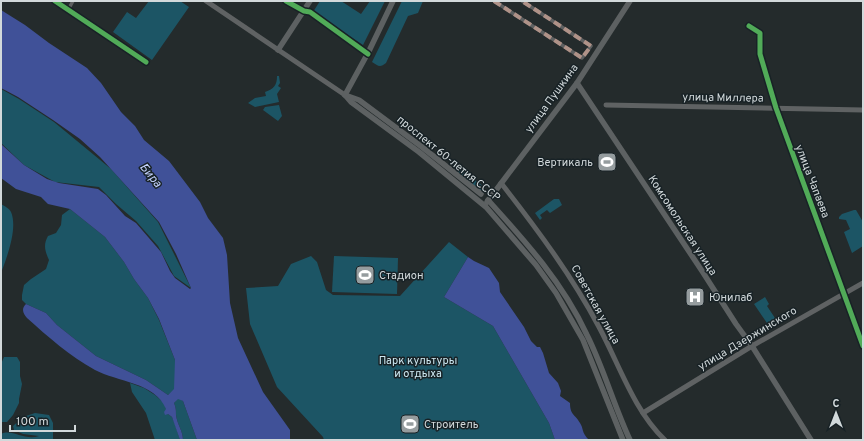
<svg xmlns="http://www.w3.org/2000/svg" width="864" height="441" font-family="Overpass,sans-serif">
	<rect width="100%" height="100%" fill="#242b2c"/>
	<!-- green -->
	<g fill="#1c5565">
		<polygon points="149,1 180,1 189,7 152,60 113,32 127,12 136,18"/>
		<polygon points="320,1 341,1 361,14 370,1 385,1 363,45 313,12"/>
		<path d="M402,1H423L418,13L408,16L386,63C380,68 378,66 372,62Z"/>
		<path d="M277,76H279L280,83L278,86L281,88L277,94L279,102L255,107L248,103L255,98L266,96L265,92C274,89 277,85 277,76Z"/>
		<polygon points="1,89 19,99 54,122 111,169 158,222 191,288 174,276 158,246 136,221 116,204 99,187 55,182 24,165 1,143"/>
		<polygon points="279,105 282,116 278,121 263,110 265,107"/>
		<polygon points="447,158 484,187 481,191 457,171"/>
		<polygon points="554,199 559,199 562,205 550,213 547,210 540,215 542,218 540,220 535,213"/>
		<path d="M1,204C4,206 9,208 11,212C18,228 7,257 1,273Z"/>
		<path d="M70,209L105,237L124,262L134,279L148,298L159,320L175,360V389L168,395L146,380L96,356L57,325L46,313L26,304L22,300V295L24,285L31,279L46,269L49,260C45,251 43,245 48,236L56,233L61,225L62,215Z"/>
		<polygon points="854,210 856,210 863,222 863,246 852,253 844,232 850,229 846,220 839,219 839,217 842,214"/>
		<polygon points="449,242 468,257 444,297 493,326 549,423 555,440 324,440 323,437 277,387 250,324 246,288 278,286 291,264 311,256 317,262 326,290 333,295 400,296"/>
		<polygon points="334,256 398,258 397,294 332,292"/>
		<polygon points="765,297 769,304 767,306 777,321 769,326 754,304"/>
		<polygon points="4,357 17,357 20,362 20,376 22,384 19,399 19,403 13,415 7,422 1,422 1,364"/>
		<polygon points="130,383 144,388 155,395 164,403 168,414 172,417 175,424 180,440 155,440 146,413 132,392"/>
		<path d="M178,398L183,401L197,440H183C183,431 177,424 176,415C176,410 176,408 174,403Z"/>
		<path d="M35,413L49,415L53,423V440H1V434C12,428 24,441 39,436L23,434L14,430L13,426L23,417Z"/>
	</g>
	<!-- water -->
	<g fill="#405198">
		<path d="M1,10L25,25L49,43L87,68L101,83L121,112L135,126L144,140L169,161L200,202L208,218L223,238L227,255L230,303L238,338L263,392L290,430V440H197L183,401L178,399L174,403C176,408 176,410 176,415C177,424 183,431 183,440H180L172,417L168,414L165,415L164,412L166,409C155,382 117,382 95,370C70,356 48,337 27,318C23,313 21,309 26,304L46,313L57,325L96,356L146,380L168,395L174,389L175,360L159,319L148,298L134,279L124,262L105,237L70,209L48,204L41,197L16,189L1,178V144L24,165L47,179L59,183L98,189L106,195L125,216L136,223L161,252L170,271L175,278L190,289L191,288L176,254L159,222L100,157L80,139L53,120L18,97L1,88Z"/>
		<path d="M468,257L474,261L489,268L499,283L500,292L524,327L531,341L537,347H540L543,353L549,373L558,383L561,391L560,396L570,403C570,415 575,414 580,423C584,429 581,432 589,440H555L549,423L493,326L444,297Z"/>
	</g>
	<g fill="none" stroke-linecap="round" stroke-linejoin="round">
		<!-- street -->
		<g stroke="#5e6061" stroke-width="3.5">
			<polyline points="55,1 146,62"/>
			<polyline points="286,1 304,11 310,12 368,54"/>
			<polyline points="494,1 582,58 591,46 522,1"/>
			<polyline points="68,10 73,1"/>
			<polyline points="749,26 760,33 760,54 776,108 863,346"/>
		</g>
		<!-- secondary -->
		<g stroke="#5f6263" stroke-width="5">
			<polyline points="206,1 345,95"/>
			<polyline points="606,105 863,110"/>
			<path d="M501,183C537,229 572,276 599,327C619,364 634,411 665,440"/>
			<polyline points="643,413 752,346 863,283"/>
		</g>
		<!-- primary -->
		<g stroke="#5d6162" stroke-width="5.5">
			<polyline points="278,50 310,1"/>
			<polyline points="577,83 702,271 736,324 752,346 811,440"/>
			<polyline points="345,95 351,102 419,152 486,207 536,265 556,293 583,340 623,440"/>
			<polyline points="345,95 359,100 422,147 481,194"/>
			<polyline points="345,95 369,51 393,1"/>
			<path d="M488,200C526,242 563,283 587,335C604,369 614,406 630,440"/>
			<polyline points="487,202 577,83 630,1"/>
		</g>
		<!-- quiet -->
		<polyline stroke="#af9288" stroke-width="4" stroke-dasharray="8 4" stroke-linecap="butt" points="494,1 582,58 591,46 522,1"/>
		<defs>
			<g id="cycleway">
				<polyline points="55,1 146,62"/>
				<polyline points="286,1 304,11 310,12 368,54"/>
				<polyline points="749,26 760,33 760,54 776,108 863,346"/>
			</g>
		</defs>
		<!-- cycleway casing -->
		<use href="#cycleway" stroke="#182226" stroke-width="8"/>
		<!-- cycleway -->
		<use href="#cycleway" stroke="#51ab58" stroke-width="5"/>
	</g>
	<!-- icons -->
	<defs>
		<symbol id="stadium-square" viewBox="-11 -11 22 22"><rect x="-9" y="-9" width="18" height="18" rx="4" fill="#959c9e" stroke="#182226"/><path d="M0-5a6.5 5 0 1 0 0 10a6.5 5 0 1 0 0-10ZM-3.5-1.8h7v3.6h-7Z" fill="#fff"/></symbol>
		<symbol id="hospital-square" viewBox="-11 -11 22 22"><rect x="-9" y="-9" width="18" height="18" rx="4" fill="#959c9e" stroke="#182226"/><path d="M-5-5h3v3.5h4V-5h3V5h-3V1.5h-4V5h-3Z" fill="#fff"/></symbol>
	</defs>
	<g fill-rule="evenodd">
		<use href="#stadium-square" x="596" y="151" width="22" height="22"/>
		<use href="#stadium-square" x="354" y="264" width="22" height="22"/>
		<use href="#hospital-square" x="684" y="286" width="22" height="22"/>
		<use href="#stadium-square" x="399" y="413" width="22" height="22"/>
	</g>
	<g text-anchor="middle" stroke-width="3" stroke-linejoin="round" paint-order="stroke">
		<!-- street labels -->
		<g font-size="11" fill="#d2d9db" stroke="#182226">
			<text transform="translate(723 97) rotate(1)" y="4">улица Миллера</text>
			<text transform="translate(551 98) rotate(-54)" y="4">улица Пушкина</text>
			<text transform="translate(449 158) rotate(39)" y="4">проспект 60-летия СССР</text>
			<text transform="translate(813 181) rotate(69)" y="4">улица Чапаева</text>
			<text transform="translate(683 225) rotate(57)" y="4">Комсомольская улица</text>
			<text transform="translate(596 304) rotate(61)" y="4">Советская улица</text>
			<text transform="translate(747 338) rotate(-31)" y="4">улица Дзержинского</text>
		</g>
		<!-- poi labels -->
		<g font-size="11" fill="#d2d9db" stroke="#182226" text-anchor="start">
			<text x="593" y="166" text-anchor="end">Вертикаль</text>
			<text x="379" y="279">Стадион</text>
			<text x="709" y="301">Юнилаб</text>
			<text x="424" y="428">Строитель</text>
		</g>
		<!-- park labels -->
		<g font-size="11" fill="#cde8f1" stroke="#182226">
			<text x="418" y="364">Парк культуры<tspan x="418" dy="13">и отдыха</tspan></text>
		</g>
		<!-- water labels -->
		<g font-size="12" font-style="italic" fill="#c4d2fe" stroke="#182226">
			<text transform="translate(151 175) rotate(51)" y="4">Бира</text>
		</g>
	</g>
	<!-- border -->
	<rect width="864" height="441" fill="none" stroke="#d2d9db" stroke-width="4"/>
	<!-- north arrow -->
	<g transform="translate(836 413)" stroke="#182226" stroke-width="3" paint-order="stroke">
	<path d="M0-3L7 15L0 10L-7 15Z" fill="#d2d9db"/>
	<text y="-6" font-size="11" font-weight="bold" text-anchor="middle" fill="#d2d9db">С</text>
	</g>
	<!-- scale -->
	<path d="M10 425v6h65v-6" fill="none" stroke="#d2d9db" stroke-width="2"/>
	<text x="16" y="425" font-size="12" fill="#d2d9db" stroke="#182226" stroke-width="3" paint-order="stroke">100 m</text>
</svg>
